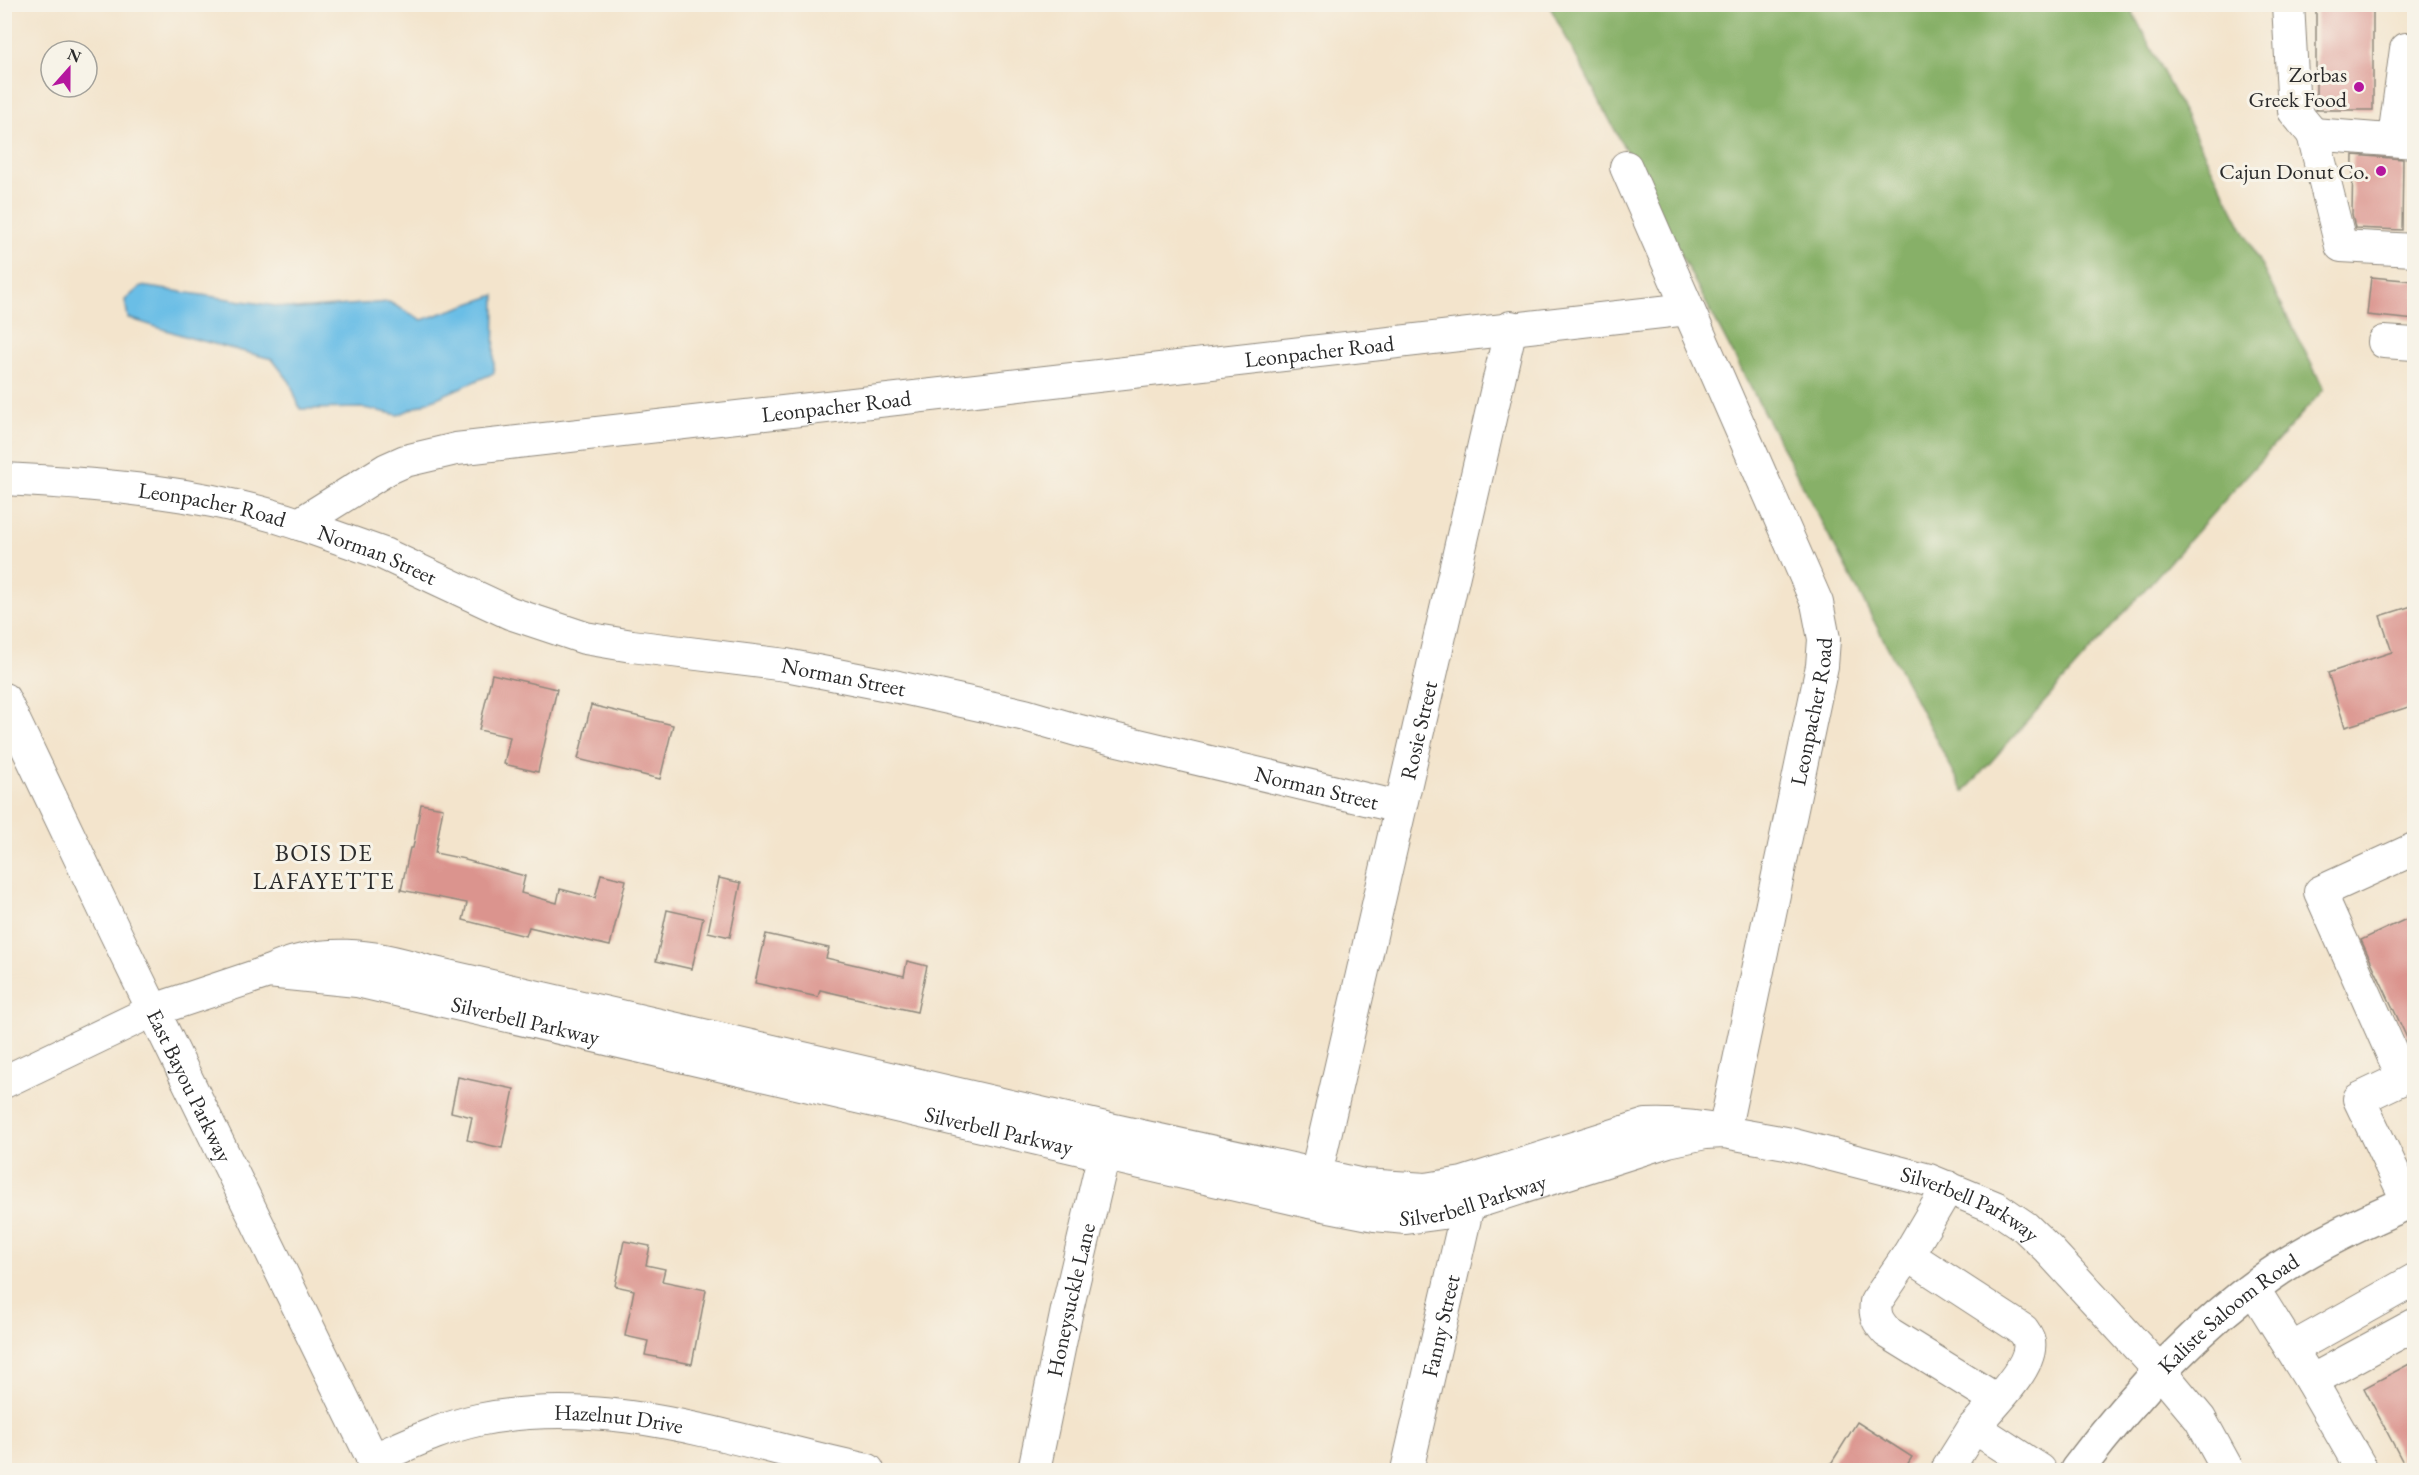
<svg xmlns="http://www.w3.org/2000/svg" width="2419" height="1475" font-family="'EB Garamond',serif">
	<rect width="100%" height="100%" fill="#f7f3e8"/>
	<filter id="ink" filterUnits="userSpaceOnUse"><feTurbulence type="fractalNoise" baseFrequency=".0167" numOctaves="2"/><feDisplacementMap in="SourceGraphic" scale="12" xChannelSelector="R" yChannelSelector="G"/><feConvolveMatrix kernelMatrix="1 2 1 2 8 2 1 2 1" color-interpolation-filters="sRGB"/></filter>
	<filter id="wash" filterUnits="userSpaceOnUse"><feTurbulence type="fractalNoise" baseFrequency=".008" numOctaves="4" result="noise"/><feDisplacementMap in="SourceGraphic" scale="24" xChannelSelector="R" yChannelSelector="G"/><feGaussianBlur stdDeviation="1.35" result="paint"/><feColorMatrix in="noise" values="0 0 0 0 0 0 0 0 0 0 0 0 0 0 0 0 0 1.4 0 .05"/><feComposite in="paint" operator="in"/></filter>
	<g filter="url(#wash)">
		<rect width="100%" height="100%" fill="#f3e4cc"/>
		<!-- forest -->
		<polygon fill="#87b067" stroke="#596e49" stroke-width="1.5" points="1549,5 2129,5 2324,389 1964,792"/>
		<!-- water -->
		<polygon fill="#6abee6" stroke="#4a7488" stroke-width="1.5" points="141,286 296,309 389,302 422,320 495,295 494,373 398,415 364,408 300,409 290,382 272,359 191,338 128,318 125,300"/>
		<g id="blocks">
			<!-- building -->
			<g fill="#db948e">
				<rect x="2316" y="4" width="57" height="106"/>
				<polygon points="2353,155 2403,159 2402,230 2355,228 2352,214"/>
				<polygon points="2371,277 2415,281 2415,320 2367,315"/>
				<polygon points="2415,605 2415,705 2345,727 2328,673 2392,652 2380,616"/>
				<polygon points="492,674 557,689 538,772 504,764 510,737 479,730"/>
				<polygon points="591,705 673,725 660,779 578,759"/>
				<polygon points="421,804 443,808 435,853 465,859 465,860 525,876 521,893 557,903 560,889 595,898 601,874 626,880 610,946 529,927 526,936 463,920 467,903 401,890 410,848 413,848"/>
				<polygon points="719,878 741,883 730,937 708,932"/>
				<polygon points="667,910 703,918 692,969 656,961"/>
				<polygon points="2415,915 2415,1055 2361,940"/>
				<polygon points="766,934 829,948 826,958 904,976 907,961 927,966 917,1012 820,990 818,997 755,983"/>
				<polygon points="458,1077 514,1089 502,1148 467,1140 472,1117 451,1112"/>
				<polygon points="624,1241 650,1246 646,1265 665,1269 662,1281 706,1290 692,1364 645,1355 648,1341 625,1336 634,1290 615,1286"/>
				<polygon points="2415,1361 2415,1470 2407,1470 2364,1388"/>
				<polygon points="1857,1422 1912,1457 1904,1470 1827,1470"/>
			</g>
		</g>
	</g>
	<g filter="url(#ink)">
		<use href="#blocks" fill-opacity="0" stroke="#8f887c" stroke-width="1.5"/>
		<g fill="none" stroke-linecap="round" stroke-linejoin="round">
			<defs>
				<g id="minor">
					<polyline points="2288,4 2294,111 2313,134"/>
					<polyline points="2394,138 2406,49 2414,49"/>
					<polyline points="2414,142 2313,134 2341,246 2414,250"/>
					<polyline points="2384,342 2414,344"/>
					<path id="s1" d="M4,479C103,484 206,492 299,524L387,469L405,461L456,449L1688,309"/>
					<path id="s2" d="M299,524L384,554L510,613L585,638L632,646L786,665L898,687L1025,715L1080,731L1399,807"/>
					<path id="s3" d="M4,699L115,932L378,1470"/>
					<path id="s4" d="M268,972C321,947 372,954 426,971L1110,1129L1364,1185L1426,1189L1463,1183L1646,1125C1673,1124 1698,1126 1724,1132L1822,666L1824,639L1817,603L1626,167"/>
					<path id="s5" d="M4,1082L154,1010L268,972L357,981L1309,1202L1375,1215L1406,1218L1443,1213L1668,1141L1705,1133L1724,1132L1786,1143L1929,1180L1997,1208L2025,1227L2048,1249L2160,1371L2200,1419L2228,1470"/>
					<path d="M1948,1187L1908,1255L2023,1330C2025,1333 2029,1338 2029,1342C2034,1366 1989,1409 1974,1427"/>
					<path id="s6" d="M1311,1196L1511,327"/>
					<polyline points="2408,1202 2359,1099 2403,1078 2320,892 2414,849"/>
					<path d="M1908,1255L1876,1302C1874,1316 1878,1322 1887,1332L1997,1400"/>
					<polyline points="2253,1288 2311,1381 2414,1325"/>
					<polyline points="2291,1349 2414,1280"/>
					<polyline points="2311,1381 2362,1470"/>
					<path id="s7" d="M372,1460C407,1445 441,1428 478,1420C613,1392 738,1443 868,1470"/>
					<path id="s8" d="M1034,1470L1067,1310L1109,1132"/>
					<path id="s9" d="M1407,1470L1472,1188"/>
					<polyline points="1947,1470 1974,1427 2040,1470"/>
				</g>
				<g id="major">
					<path id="s10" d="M2077,1470C2131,1398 2194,1329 2269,1276C2313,1245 2365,1221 2414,1200"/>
				</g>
			</defs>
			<!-- minor casing -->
			<use href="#minor" stroke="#8f887c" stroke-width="34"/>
			<!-- major casing -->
			<use href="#major" stroke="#8f887c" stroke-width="36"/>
			<!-- minor -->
			<use href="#minor" stroke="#fff" stroke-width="32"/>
			<!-- major -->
			<use href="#major" stroke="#fff" stroke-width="33"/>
		</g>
	</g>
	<!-- markers -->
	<g fill="#b5179e" stroke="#f7f3e8" stroke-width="2">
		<circle cx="2359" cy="87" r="6"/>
		<circle cx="2381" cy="171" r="6"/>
	</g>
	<g text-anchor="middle" stroke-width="6" stroke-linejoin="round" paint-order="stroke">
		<!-- poi labels -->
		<g font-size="22" fill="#2b2b2b" stroke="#f7f3e8" text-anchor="end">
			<text x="2347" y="82">Zorbas<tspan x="2347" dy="25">Greek Food</tspan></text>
			<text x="2369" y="179">Cajun Donut Co.</text>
		</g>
		<!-- street labels -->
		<g font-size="22" fill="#2b2b2b" stroke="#f7f3e8">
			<text dy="8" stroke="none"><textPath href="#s1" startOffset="1344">Leonpacher Road</textPath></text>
			<text dy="8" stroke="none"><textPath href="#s1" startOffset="858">Leonpacher Road</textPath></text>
			<text dy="8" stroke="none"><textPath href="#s1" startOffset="210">Leonpacher Road</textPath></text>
			<text dy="8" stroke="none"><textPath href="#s2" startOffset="84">Norman Street</textPath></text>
			<text dy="8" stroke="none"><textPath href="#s2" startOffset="570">Norman Street</textPath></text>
			<text dy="8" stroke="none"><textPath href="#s4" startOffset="1924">Leonpacher Road</textPath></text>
			<text dy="8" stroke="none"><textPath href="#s6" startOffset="478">Rosie Street</textPath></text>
			<text dy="8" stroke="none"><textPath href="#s2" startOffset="1056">Norman Street</textPath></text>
			<text dy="8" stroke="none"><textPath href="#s5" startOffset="549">Silverbell Parkway</textPath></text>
			<text dy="8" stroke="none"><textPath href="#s3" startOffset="429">East Bayou Parkway</textPath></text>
			<text dy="8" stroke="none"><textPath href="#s5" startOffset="1035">Silverbell Parkway</textPath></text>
			<text dy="8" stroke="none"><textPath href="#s5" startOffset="1521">Silverbell Parkway</textPath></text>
			<text dy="8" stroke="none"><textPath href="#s5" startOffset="2040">Silverbell Parkway</textPath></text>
			<text dy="8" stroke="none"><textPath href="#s8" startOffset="174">Honeysuckle Lane</textPath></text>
			<text dy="8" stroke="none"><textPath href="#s10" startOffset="219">Kaliste Saloom Road</textPath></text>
			<text dy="8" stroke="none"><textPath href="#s9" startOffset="148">Fanny Street</textPath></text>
			<text dy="8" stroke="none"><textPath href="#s7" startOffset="255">Hazelnut Drive</textPath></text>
		</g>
		<!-- neighbourhood labels -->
		<g font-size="24" letter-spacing="1.5" fill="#2b2b2b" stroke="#f7f3e8">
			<text x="324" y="861">BOIS DE<tspan x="324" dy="28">LAFAYETTE</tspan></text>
		</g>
	</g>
	<!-- margin -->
	<rect width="2419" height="1475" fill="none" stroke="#f7f3e8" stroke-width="24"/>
	<!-- north arrow -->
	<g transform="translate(69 69) rotate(21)"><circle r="28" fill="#f7f3e8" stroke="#a5a39c" stroke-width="1.5"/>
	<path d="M0-4.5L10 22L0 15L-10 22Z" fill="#b5179e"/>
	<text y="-9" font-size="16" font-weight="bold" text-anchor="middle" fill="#2b2b2b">N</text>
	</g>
</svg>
